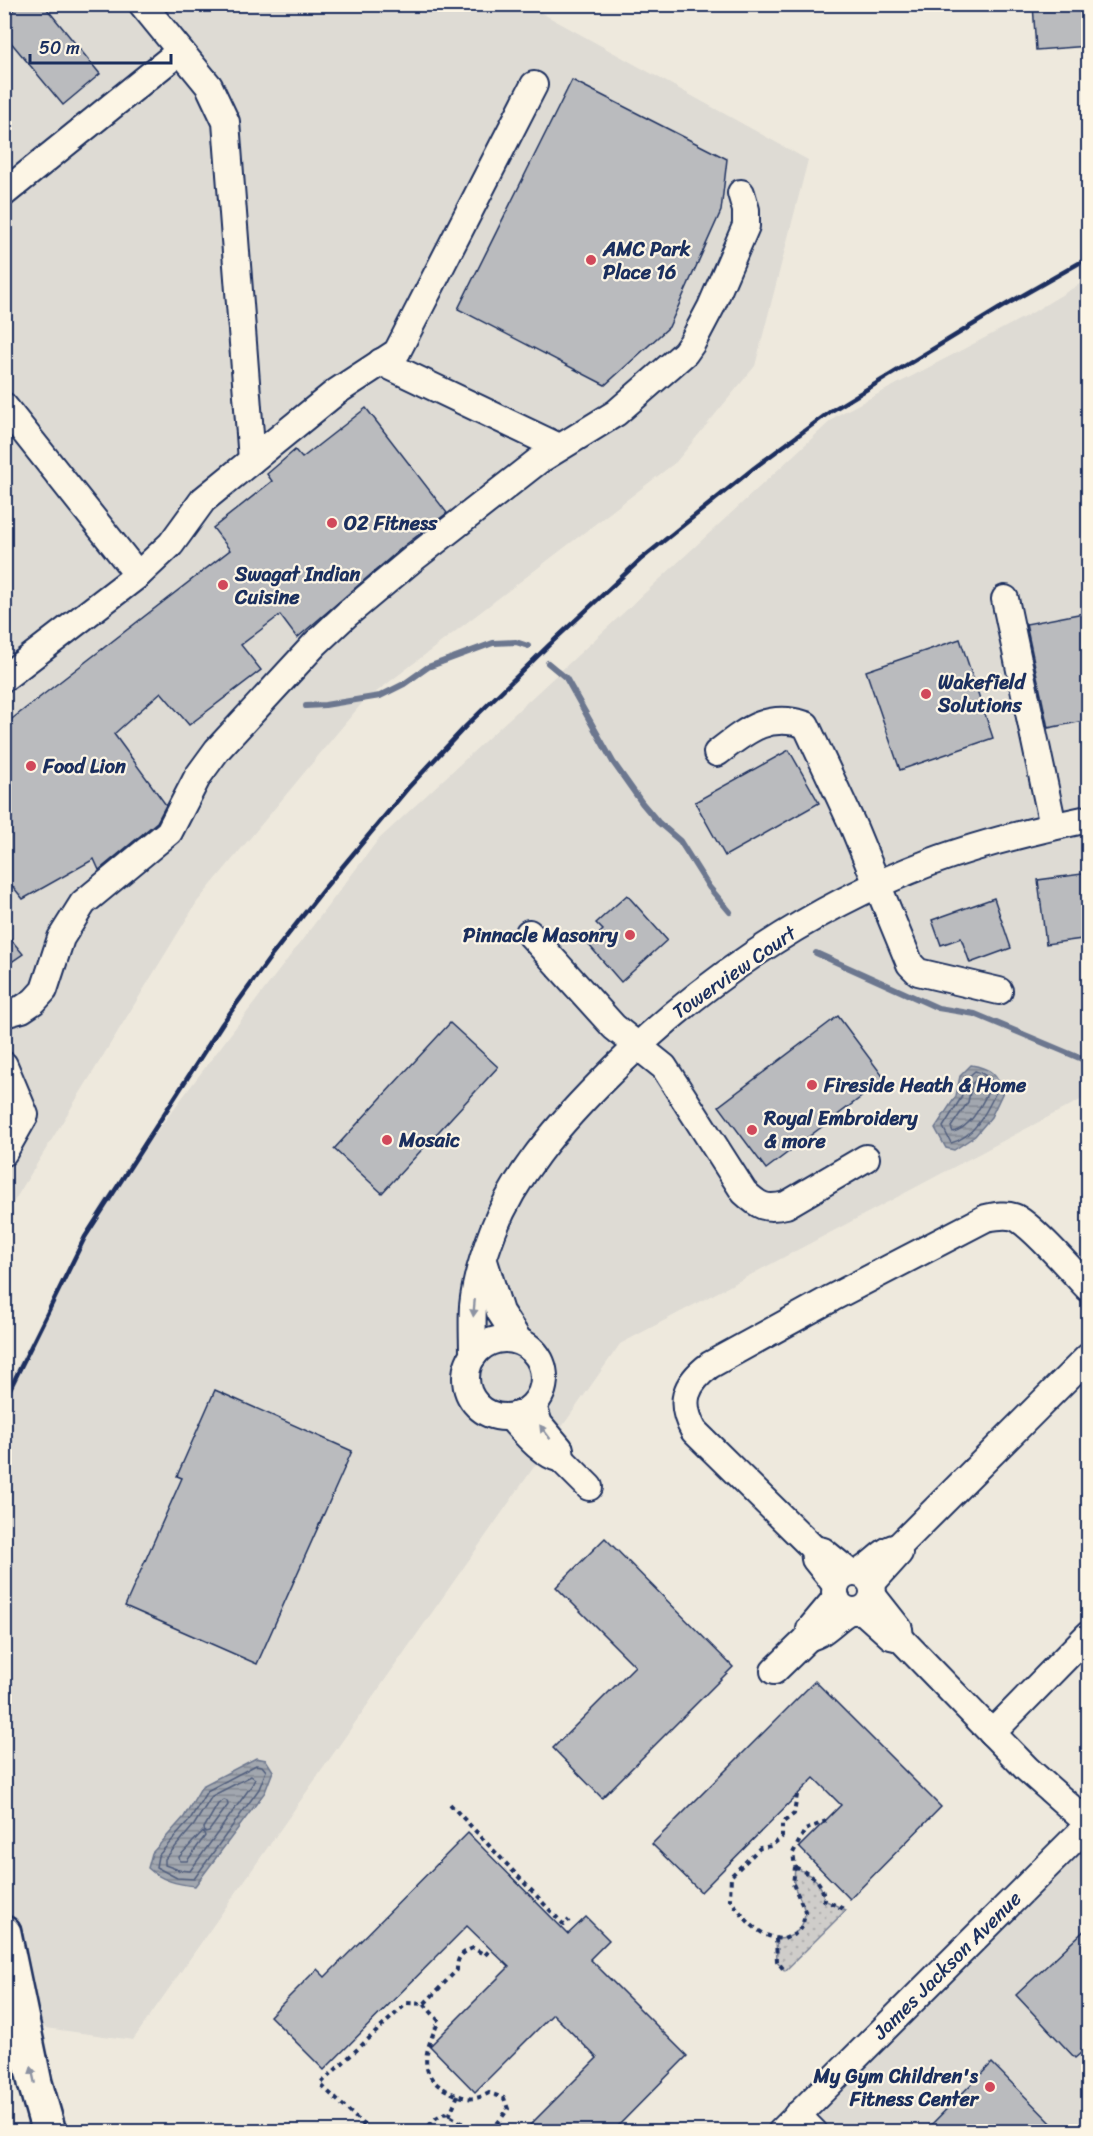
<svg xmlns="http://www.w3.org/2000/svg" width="1093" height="2136" font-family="Sriracha,sans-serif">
	<defs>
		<pattern id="grass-dots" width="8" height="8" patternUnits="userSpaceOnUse" patternTransform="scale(1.5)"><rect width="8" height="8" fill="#cfcdca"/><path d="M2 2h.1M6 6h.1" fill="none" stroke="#b1b0b0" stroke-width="1.8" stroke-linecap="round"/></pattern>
		<pattern id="water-rules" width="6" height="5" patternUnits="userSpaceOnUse" patternTransform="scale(1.5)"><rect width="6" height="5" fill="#a2a7af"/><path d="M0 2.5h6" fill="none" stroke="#838892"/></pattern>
	</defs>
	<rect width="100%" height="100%" fill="#eee9dd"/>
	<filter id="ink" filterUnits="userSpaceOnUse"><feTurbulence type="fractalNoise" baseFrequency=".0167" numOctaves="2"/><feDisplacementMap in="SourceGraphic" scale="12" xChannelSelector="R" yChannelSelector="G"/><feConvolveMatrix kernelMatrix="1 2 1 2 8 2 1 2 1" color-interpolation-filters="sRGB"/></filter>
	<g filter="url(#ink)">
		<!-- built -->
		<g fill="#dedbd4">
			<polygon points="5,5 527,5 808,160 755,366 676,462 362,703 197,902 5,1216"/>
			<polygon points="1088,279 1088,1098 1086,1097 620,1344 133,2040 38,2027 5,2044 5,1390 103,1202 378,840 836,416 1030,314"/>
			<polygon points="1088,1836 1088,2131 798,2131"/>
		</g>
		<!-- grass -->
		<path fill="url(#grass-dots)" stroke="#757e94" stroke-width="1.5" d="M795,1867C812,1876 822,1880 824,1900L846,1910L785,1971L777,1961L776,1939C792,1940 808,1926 804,1909C802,1900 797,1894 794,1886C793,1881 795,1873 795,1867Z"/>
		<!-- water -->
		<g fill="url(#water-rules)" stroke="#6c778f" stroke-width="1.5">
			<path d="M971,1065C990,1068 997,1074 1003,1092L991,1117L975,1136L954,1150L946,1148L935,1128L956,1096L960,1076Z"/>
			<path d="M256,1758L266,1760L273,1771L265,1792L195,1886C177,1884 162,1881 148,1868L152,1853L184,1817L202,1786Z"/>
		</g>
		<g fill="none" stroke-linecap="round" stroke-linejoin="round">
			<!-- shore -->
			<g stroke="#515f7e" stroke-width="1.5">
				<path d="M975,1071C986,1074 994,1081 996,1092C986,1113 974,1137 951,1143L943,1127L961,1098L966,1079Z"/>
				<path d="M976,1080L987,1087L988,1092C980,1107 971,1127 953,1132L951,1127L968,1102L972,1083Z"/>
				<polygon points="256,1765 262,1766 266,1771 259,1789 194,1879 177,1878 156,1867 158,1856 189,1821 207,1791"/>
				<polygon points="251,1776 255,1779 252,1785 190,1871 179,1870 165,1865 165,1859 194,1825 212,1796"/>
				<polygon points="224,1800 227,1801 228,1805 209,1831 205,1832 204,1828 218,1804"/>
				<polygon points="203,1831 205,1836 187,1861 180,1861 179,1857"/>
			</g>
			<!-- stream -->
			<g stroke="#6c778f" stroke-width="6">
				<polyline points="548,663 566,678 613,762 642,803 658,822 680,841 709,887 730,912"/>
				<polyline points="306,706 325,705 380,696 404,684 428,667 493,643 516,642 528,646"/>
				<polyline points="816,953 938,1008 975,1014 1082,1059 1088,1066"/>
			</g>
		</g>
		<!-- building -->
		<g fill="#babbbe" stroke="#1b2f5e" stroke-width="1.5">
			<polygon points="20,4 43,4 100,74 63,105 4,34 4,18"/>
			<polygon points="1033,4 1089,4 1089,46 1036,50"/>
			<polygon points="572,80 727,159 721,211 669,327 605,385 458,309"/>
			<polygon points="366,408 447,513 404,546 297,638 280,615 241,645 261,670 189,725 161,692 114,734 166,805 157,822 99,870 94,859 23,899 4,876 4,725 230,550 213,528 272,481 267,474 295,450 302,458"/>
			<polygon points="1089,612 1089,720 1048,728 1026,624"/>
			<polygon points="960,639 993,738 900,770 866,671"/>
			<polygon points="789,750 819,803 725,856 695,802"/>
			<polygon points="1089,873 1089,938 1046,944 1038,880"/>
			<polygon points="627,895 667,940 621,982 588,944 603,930 596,923"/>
			<polygon points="994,898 1011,948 970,963 961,938 941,945 932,920"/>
			<polygon points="4,931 23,954 4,967"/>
			<polygon points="838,1016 885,1079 766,1169 719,1106"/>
			<polygon points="450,1023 498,1067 382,1193 334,1149"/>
			<polygon points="215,1390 352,1451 257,1664 125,1606 182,1478 177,1476"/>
			<polygon points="605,1538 733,1667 602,1798 553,1748 635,1666 556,1587"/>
			<polygon points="815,1681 941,1807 850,1899 799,1847 841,1805 814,1778 701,1892 652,1844"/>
			<polygon points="468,1833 568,1934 586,1917 609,1940 590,1959 687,2056 612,2132 523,2132 597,2058 553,2014 475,2092 430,2046 509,1967 467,1926 324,2070 270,2016 317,1969 325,1977"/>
			<polygon points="1089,1926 1089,2046 1075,2058 1016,1995"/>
			<polygon points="992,2063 1060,2132 924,2132"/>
		</g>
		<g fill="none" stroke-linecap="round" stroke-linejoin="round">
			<defs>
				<g id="minor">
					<polyline points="142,4 209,86 226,122 252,460"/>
					<polyline points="4,193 180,51"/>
					<polyline points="381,362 559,447"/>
					<polyline points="4,406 138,575"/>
					<polyline points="1005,599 1053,826"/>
					<polyline points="4,678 138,575 171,544 203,500 336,392 397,352 534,85"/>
					<path d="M717,753C746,731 767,712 806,725L854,828L910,964L918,972L999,991"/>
					<path d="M529,933L614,1027L664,1067L744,1192C759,1206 765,1210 786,1205L866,1158"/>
					<polyline points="4,1014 22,1009 34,1001 44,990 61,938 83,903 169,832 198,776 217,750 315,644 347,614 414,558 538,461 616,413 685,353 692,343 711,307 746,226 746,210 741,193"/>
					<polyline points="4,1065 25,1115 4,1152"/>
					<polyline points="484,1261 500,1312 519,1341"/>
					<circle cx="505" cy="1378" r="39"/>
					<path d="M473,1356C473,1339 472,1322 473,1306C475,1283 485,1252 493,1231C515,1175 556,1128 598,1085C692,988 805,910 931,862C982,843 1036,830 1088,819"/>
					<path d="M510,1417C524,1432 541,1454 561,1459L560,1449L539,1424L533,1406"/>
					<polyline points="561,1459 589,1487"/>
					<polyline points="898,1547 1088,1357"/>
					<path d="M814,1549L694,1431C678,1402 685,1384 710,1365L832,1298L986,1218C996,1216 1005,1214 1014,1217C1029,1222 1075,1274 1088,1288"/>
					<circle cx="854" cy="1592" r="19"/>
					<path d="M857,1573C872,1567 884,1548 898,1547L899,1553L872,1583"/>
					<polyline points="836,1585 815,1559 814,1549 823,1551 850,1573"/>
					<path d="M836,1598L810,1629L809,1637C823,1635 836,1618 849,1611"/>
					<polyline points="862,1610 891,1636 900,1638 899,1629 873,1596"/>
					<polyline points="900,1638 1027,1769 1088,1823"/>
					<polyline points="774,1671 809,1637"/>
					<polyline points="992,1733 1088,1635"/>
					<polyline points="797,2115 814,2132"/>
					<polyline points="781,2132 1088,1825"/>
				</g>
				<polyline id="major" points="4,1933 35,2083 49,2132"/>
			</defs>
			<!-- minor casing -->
			<use href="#minor" stroke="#1b2f5e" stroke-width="30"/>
			<!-- major casing -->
			<use href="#major" stroke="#1b2f5e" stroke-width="38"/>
			<!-- path -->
			<g stroke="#1b2f5e" stroke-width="4" stroke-dasharray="4.5 4.5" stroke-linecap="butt">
				<path d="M797,1795L794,1814L782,1823V1837L771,1846L760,1848L731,1876L730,1899C744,1918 758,1938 784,1939L797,1933L803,1924L805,1911L793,1884L795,1867L793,1853L805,1830L826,1821"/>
				<polyline points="450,1804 564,1925 569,1920"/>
				<path d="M795,1867C812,1876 823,1880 824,1900L846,1910"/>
				<polyline points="776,1939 777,1961 785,1971"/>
				<path d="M424,2004L439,2021C424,2052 415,2078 454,2094C470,2100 475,2100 489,2093L504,2098L508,2109C501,2118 496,2129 484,2132"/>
				<polyline points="449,2116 458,2095"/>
				<path d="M371,2132L320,2084L407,2003L424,2004L457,1970C457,1957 461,1953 473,1948L485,1955L491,1949"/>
				<polyline points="423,2132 436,2118 445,2113 477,2132"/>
			</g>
			<!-- minor -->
			<use href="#minor" stroke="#fcf5e5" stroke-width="26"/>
			<!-- major -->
			<use href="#major" stroke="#fcf5e5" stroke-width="33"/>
			<!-- rail -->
			<polyline stroke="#1b2f5e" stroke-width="4.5" points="4,1401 85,1237 222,1024 272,955 323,890 408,788 466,726 549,645 640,560 754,468 831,411 1002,307 1088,258"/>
		</g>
		<!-- one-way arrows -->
		<defs><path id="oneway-solid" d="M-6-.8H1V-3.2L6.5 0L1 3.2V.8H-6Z" transform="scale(1.5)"/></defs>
		<g fill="#8c92a2">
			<use href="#oneway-solid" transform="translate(474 1308) rotate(95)"/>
			<use href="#oneway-solid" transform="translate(545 1432) rotate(-127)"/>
			<use href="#oneway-solid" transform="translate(33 2075) rotate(-102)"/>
		</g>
	</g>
	<!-- markers -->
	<g fill="#d1495b" stroke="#fcf5e5" stroke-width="2">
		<circle cx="591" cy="260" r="6"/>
		<circle cx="332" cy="523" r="6"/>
		<circle cx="223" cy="585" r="6"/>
		<circle cx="926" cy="694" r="6"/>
		<circle cx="31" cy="766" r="6"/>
		<circle cx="630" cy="935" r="6"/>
		<circle cx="812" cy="1085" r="6"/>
		<circle cx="752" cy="1130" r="6"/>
		<circle cx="387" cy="1140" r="6"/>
		<circle cx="990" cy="2087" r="6"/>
	</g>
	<g text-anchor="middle" stroke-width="4.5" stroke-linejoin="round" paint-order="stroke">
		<!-- poi labels -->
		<g font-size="20" font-weight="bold" fill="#1b2f5e" stroke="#fcf5e5" text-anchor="start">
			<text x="603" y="256">AMC Park<tspan x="603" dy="23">Place 16</tspan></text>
			<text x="344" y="530">O2 Fitness</text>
			<text x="235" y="581">Swagat Indian<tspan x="235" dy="23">Cuisine</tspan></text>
			<text x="938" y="689">Wakefield<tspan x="938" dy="23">Solutions</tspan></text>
			<text x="43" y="773">Food Lion</text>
			<text x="618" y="942" text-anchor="end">Pinnacle Masonry</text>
			<text x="824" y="1092">Fireside Heath &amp; Home</text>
			<text x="764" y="1125">Royal Embroidery<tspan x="764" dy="23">&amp; more</tspan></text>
			<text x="399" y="1147">Mosaic</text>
			<text x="978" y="2083" text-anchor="end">My Gym Children's<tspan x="978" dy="23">Fitness Center</tspan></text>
		</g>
		<!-- street labels -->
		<g font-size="20" fill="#1b2f5e" stroke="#fcf5e5">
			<text transform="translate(734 972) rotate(-35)" y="7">Towerview Court</text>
			<text transform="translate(947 1965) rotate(-45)" y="7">James Jackson Avenue</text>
		</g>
	</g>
	<!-- margin -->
	<rect width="1093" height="2136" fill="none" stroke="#fcf5e5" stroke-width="24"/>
	<rect x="12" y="12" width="1069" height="2112" fill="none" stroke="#1b2f5e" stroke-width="2" filter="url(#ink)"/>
	<!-- scale -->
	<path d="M30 54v9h141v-9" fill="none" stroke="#1b2f5e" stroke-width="3"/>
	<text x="39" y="54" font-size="18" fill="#1b2f5e" stroke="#fcf5e5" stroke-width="4.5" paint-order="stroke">50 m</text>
</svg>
